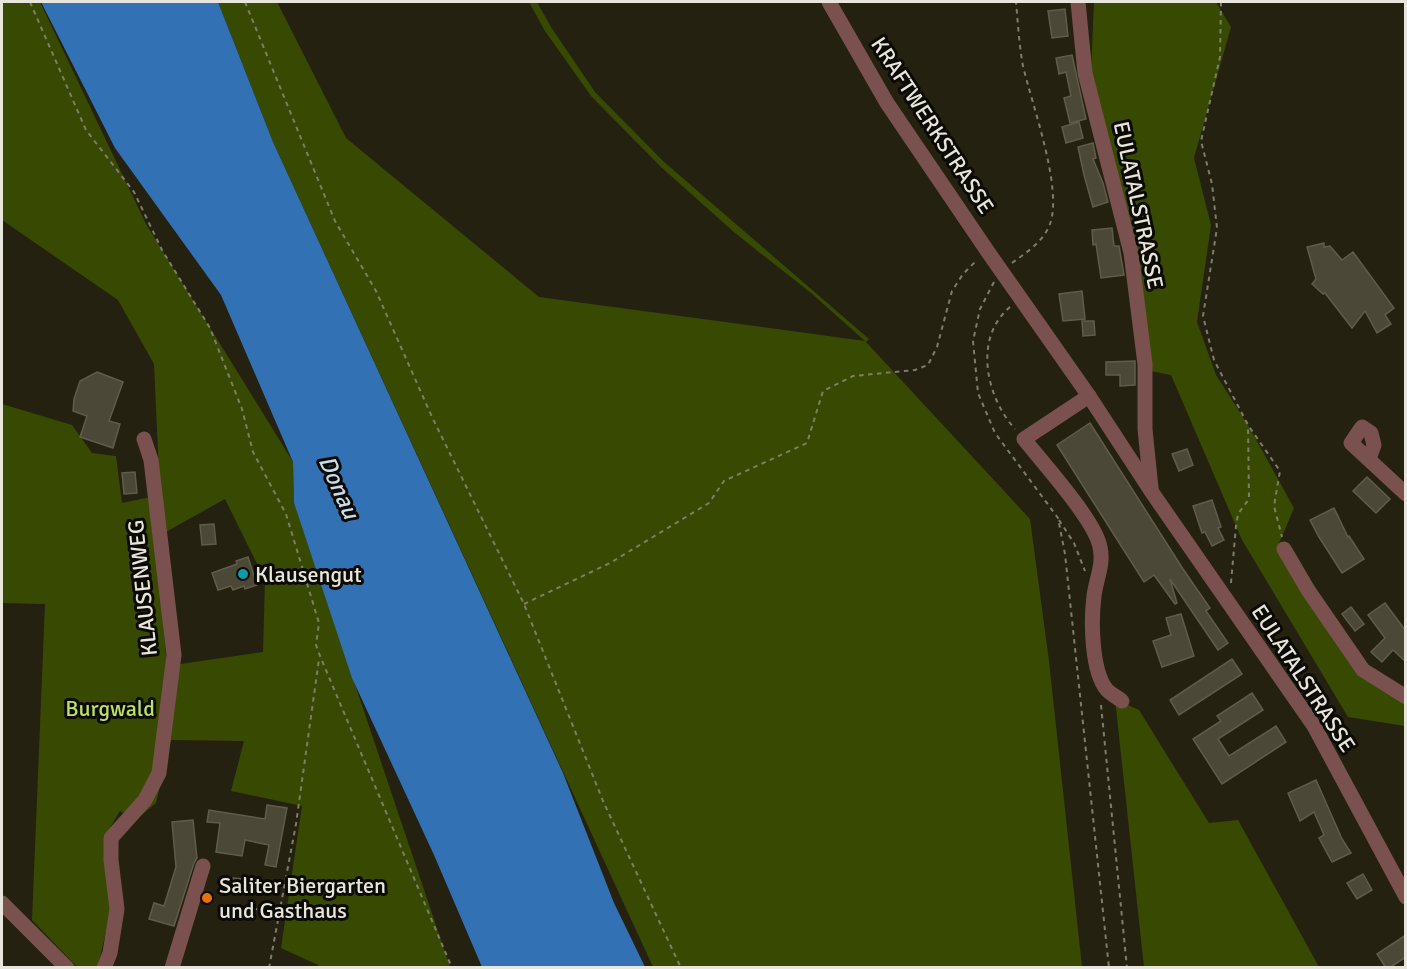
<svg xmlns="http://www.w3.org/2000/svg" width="1407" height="969" font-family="Signika,sans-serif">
	<rect width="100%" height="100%" fill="#242111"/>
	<!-- green -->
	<g fill="#384a02" fill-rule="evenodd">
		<path d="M2,2H40L146,224L293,462L294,503L450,967H318V965L281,948L302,806L231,791L244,741L171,740L156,803L137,819L120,811L108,831L112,904L98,967H77L32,920L45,604L2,603V404L72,425L92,453L116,456L122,503L160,495L154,364L118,300L2,220ZM225,499L265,580L263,652L167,666L155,538Z"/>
		<polygon points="218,2 277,2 346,138 539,297 865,341 811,293 735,233 661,167 591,96 545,31 529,2 537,2 551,27 595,92 664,162 869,339 866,342 1030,519 1049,661 1082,967 653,967 273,142"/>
		<polygon points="1094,2 1216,2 1231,27 1194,158 1211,225 1197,322 1216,375 1248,425 1294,508 1278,546 1363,676 1405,705 1405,726 1348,717 1242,540 1171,375 1150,371 1091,71"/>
		<polygon points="1115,699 1139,710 1209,823 1238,820 1319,967 1144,967"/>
	</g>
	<!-- water -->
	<polygon fill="#3371b5" points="41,2 218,2 273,142 563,773 614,903 645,967 482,967 434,855 352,678 294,503 293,462 221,295 115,148"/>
	<!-- building -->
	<g fill="#4c4837" stroke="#605c4b" stroke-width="1.5">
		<polygon points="1065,9 1068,36 1052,38 1048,11"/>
		<polygon points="1072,55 1086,119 1070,123 1064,98 1071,96 1066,72 1059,74 1056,58"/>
		<polygon points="1079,122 1083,138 1066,143 1062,127"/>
		<polygon points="1093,143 1096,158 1093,159 1103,183 1108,202 1093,207 1084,175 1078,147"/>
		<polygon points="1112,228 1114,246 1119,246 1124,275 1101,278 1096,244 1093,245 1092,230"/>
		<polygon points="1324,243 1324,247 1330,246 1342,260 1353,252 1394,308 1385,315 1391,324 1377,333 1365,311 1352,328 1325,293 1323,294 1312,284 1316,279 1307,247"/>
		<polygon points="1082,291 1085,319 1063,321 1059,294"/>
		<polygon points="1082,321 1094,321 1095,335 1083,336"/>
		<polygon points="1135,361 1135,385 1120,386 1120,375 1106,375 1106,362"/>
		<polygon points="97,372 123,382 109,421 120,424 113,448 80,437 87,416 73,411 74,399 80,381"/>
		<polygon points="1090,423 1183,569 1210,608 1206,611 1228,643 1218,650 1170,579 1177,603 1175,604 1154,575 1144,582 1057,445"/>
		<polygon points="1187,449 1193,465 1179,471 1172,454"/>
		<polygon points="135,472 137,493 124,494 122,473"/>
		<polygon points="1367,477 1390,499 1376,513 1353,491"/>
		<polygon points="1212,500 1221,527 1218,528 1224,540 1212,546 1205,532 1202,533 1193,506"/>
		<polygon points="1334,508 1348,537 1349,536 1364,559 1342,573 1319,537 1310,520"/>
		<polygon points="214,524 216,544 202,545 200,525"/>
		<polygon points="248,557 257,585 245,589 244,586 233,590 231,586 218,590 212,573 237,564 236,561"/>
		<polygon points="1385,603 1406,631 1406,662 1393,650 1382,662 1371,652 1385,638 1368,615"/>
		<polygon points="1351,607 1364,624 1355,631 1342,614"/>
		<polygon points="1181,614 1194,656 1162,667 1153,641 1171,635 1166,618"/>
		<polygon points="1232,659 1242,674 1179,715 1170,700"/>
		<polygon points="1252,693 1263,710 1218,739 1229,756 1276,726 1286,742 1222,784 1193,739 1221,721 1217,716"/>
		<polygon points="1316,780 1342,839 1351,853 1332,862 1319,838 1324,835 1314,812 1300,821 1288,793"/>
		<polygon points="267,805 287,808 276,867 265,865 269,845 245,840 242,856 216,852 220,823 207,822 209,810 265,819"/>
		<polygon points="193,820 197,858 194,863 174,926 149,919 154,903 164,906 176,867 172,822"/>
		<polygon points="1363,874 1372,890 1357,899 1347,883"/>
		<polygon points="233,878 256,880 255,894 232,892"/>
		<polygon points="1406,935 1406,957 1389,968 1386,968 1377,954"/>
	</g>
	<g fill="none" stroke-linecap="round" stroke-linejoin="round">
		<!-- path -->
		<g stroke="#7e7c6e" stroke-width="2" stroke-dasharray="4.5 4.5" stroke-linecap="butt">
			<polyline points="30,2 86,130 134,192 162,250 210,328 242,409 253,452 286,514 319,623 316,645 320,656 452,968"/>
			<polyline points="245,2 335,221 376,291 432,417 524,604 603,801 681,968"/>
			<polyline points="1221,2 1220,57 1201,141 1212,184 1217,228 1203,316 1214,360 1248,425 1280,471 1274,506 1282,537"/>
			<path d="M1012,263C1027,252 1043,242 1050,224C1063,188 1032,105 1023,66C1019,45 1018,23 1016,2"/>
			<polyline points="994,282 980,309 973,341 978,393 995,433 1058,518 1065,554 1109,968"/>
			<path d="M1010,307C973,338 986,397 1015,429"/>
			<polyline points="1059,520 1074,543 1085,571"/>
			<polyline points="1231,583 1236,526 1238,514 1249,499 1248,425"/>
			<polyline points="524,604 610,563 709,503 724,481 807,443 823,391 853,376 915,370 928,365 937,347 952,291 963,274 976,261"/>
			<polyline points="1101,705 1127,968"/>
			<polyline points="235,907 264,910 280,915"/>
			<polyline points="269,968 296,824 319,659"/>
		</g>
		<!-- minor -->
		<g stroke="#7a514e" stroke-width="15">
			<polyline points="829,2 887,103 988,252 1089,396 1151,491 1314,726 1406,897"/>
			<polyline points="1078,2 1085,73 1131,253 1145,364 1145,429 1151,488"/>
			<path d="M1089,396L1024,439C1042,462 1095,520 1100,547C1104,565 1096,579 1094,596C1091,620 1091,671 1107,690C1111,694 1117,697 1122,701"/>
			<polyline points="1369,459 1374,445 1371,433 1362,427 1351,443 1406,494"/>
			<polyline points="1284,549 1308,590 1363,670 1406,697"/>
			<polyline points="2,903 67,968"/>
			<polyline points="104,968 110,953 117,909 111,860 111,838 145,800 159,773 174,655 151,460 144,439"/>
			<polyline points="172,968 203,866"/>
		</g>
	</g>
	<!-- markers -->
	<circle fill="#0f9aa8" stroke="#0c0a05" stroke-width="2" cx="243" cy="574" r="6"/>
	<circle fill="#e8710a" stroke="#0c0a05" stroke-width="2" cx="207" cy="898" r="6"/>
	<g text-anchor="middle" stroke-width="6" stroke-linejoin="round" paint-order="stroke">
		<!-- street labels -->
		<g font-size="22" fill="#e8e6dc" stroke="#0c0a05">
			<text transform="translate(933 125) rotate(57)" y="8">KRAFTWERKSTRASSE</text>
			<text transform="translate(1139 205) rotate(78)" y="8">EULATALSTRASSE</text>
			<text transform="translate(142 588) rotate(-96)" y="8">KLAUSENWEG</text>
			<text transform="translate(1304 678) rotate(57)" y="8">EULATALSTRASSE</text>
		</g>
		<!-- poi labels -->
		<g font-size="22" fill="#e8e6dc" stroke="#0c0a05" text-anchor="start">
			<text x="255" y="582">Klausengut</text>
			<text x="219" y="893">Saliter Biergarten<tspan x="219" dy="25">und Gasthaus</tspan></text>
		</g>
		<!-- park labels -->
		<g font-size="22" fill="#bbe167" stroke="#0c0a05">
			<text x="110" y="716">Burgwald</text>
		</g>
		<!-- water labels -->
		<g font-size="24" font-style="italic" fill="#cbdbee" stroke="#0c0a05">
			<text transform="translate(339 487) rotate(66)" y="8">Donau</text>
		</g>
	</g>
	<!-- border -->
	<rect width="1407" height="969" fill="none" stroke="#e8e6dc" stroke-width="6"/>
</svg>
